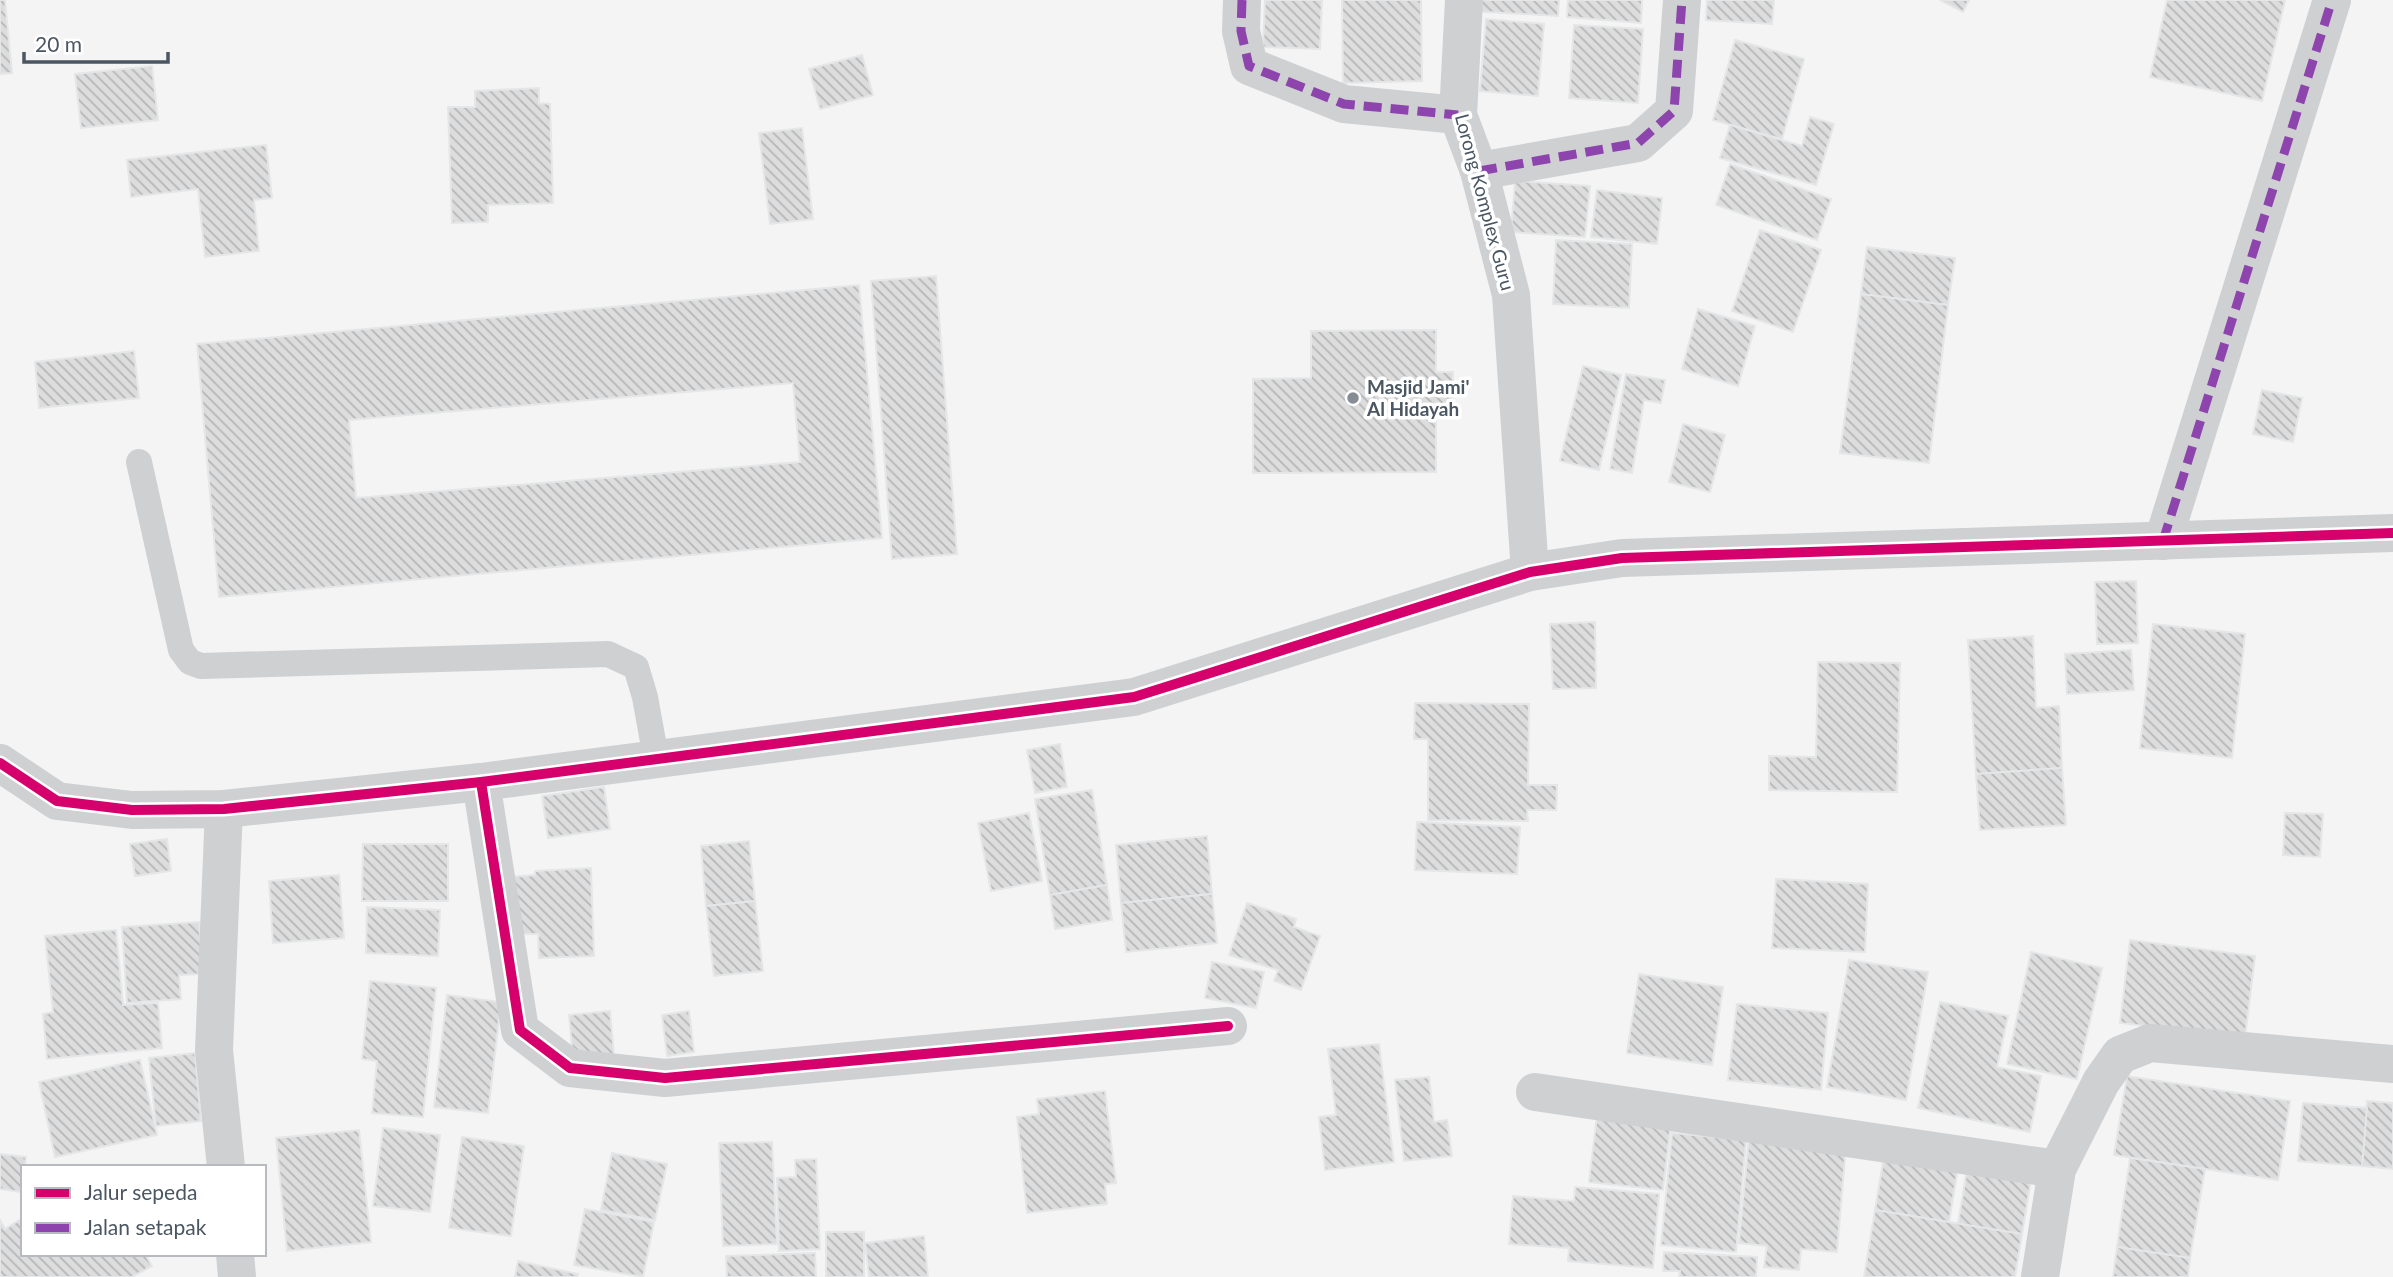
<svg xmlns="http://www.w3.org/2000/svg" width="2393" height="1277" font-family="Lato,sans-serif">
	<defs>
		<pattern id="building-back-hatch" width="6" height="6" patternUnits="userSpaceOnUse" patternTransform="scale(1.75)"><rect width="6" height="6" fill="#ddddde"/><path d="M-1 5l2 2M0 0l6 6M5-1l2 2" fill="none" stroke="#b5b6b7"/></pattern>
	</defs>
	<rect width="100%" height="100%" fill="#f4f4f4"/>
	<!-- building -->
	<g fill="url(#building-back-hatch)" stroke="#e5e6e7" stroke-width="2" fill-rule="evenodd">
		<polygon points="0,0 5,0 12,73 0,74"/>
		<polygon points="1265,0 1322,0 1320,49 1263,47"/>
		<polygon points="1342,0 1421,0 1422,81 1343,83"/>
		<polygon points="1469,0 1559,0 1558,16 1468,11"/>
		<polygon points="1568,0 1642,0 1641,23 1567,17"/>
		<polygon points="1707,0 1774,0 1772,24 1706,20"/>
		<polygon points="1940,0 1969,0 1963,12"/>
		<polygon points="2167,0 2285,0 2262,101 2150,77"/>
		<polygon points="1486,19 1544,24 1538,96 1480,91"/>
		<polygon points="1574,25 1643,29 1638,103 1569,98"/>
		<polygon points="1735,40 1804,59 1782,139 1713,120"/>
		<polygon points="862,55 873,95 820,109 809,69"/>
		<polygon points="152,66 158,120 81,128 75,74"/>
		<polygon points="539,88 539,103 550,104 553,203 488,205 488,222 452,223 448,107 475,107 475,91"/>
		<polygon points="1810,117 1834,124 1816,185 1720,158 1730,125 1802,146"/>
		<polygon points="802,128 813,219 770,224 759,133"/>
		<polygon points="266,145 272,198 254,200 259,251 205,257 198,189 131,197 127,160"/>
		<polygon points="1730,164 1831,199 1817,240 1716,205"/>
		<polygon points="1515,181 1590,186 1585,237 1511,232"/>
		<polygon points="1597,190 1662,198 1657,244 1591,237"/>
		<polygon points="1760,230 1821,250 1793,332 1732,311"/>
		<polygon points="1556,240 1632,244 1629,308 1553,304"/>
		<polygon points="1867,247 1955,258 1948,305 1861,294"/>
		<polygon points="936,276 957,554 892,559 871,281"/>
		<path d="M859,285L882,538L219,597L197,344ZM793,383L800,462L356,498L349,420Z"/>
		<polygon points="1861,294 1948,305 1929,463 1840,453"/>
		<polygon points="1698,309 1755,326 1738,386 1682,369"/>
		<polygon points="1436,330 1436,372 1453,372 1453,418 1436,418 1436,472 1253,473 1253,379 1311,378 1311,331"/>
		<polygon points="134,351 139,398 39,408 35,362"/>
		<polygon points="1583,366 1621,375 1599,470 1560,461"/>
		<polygon points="1626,374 1665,380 1661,403 1644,400 1632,473 1610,469"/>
		<polygon points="2262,390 2302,398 2293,442 2253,434"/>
		<polygon points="1683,424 1725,435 1710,492 1669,482"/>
		<polygon points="2136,581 2138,643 2097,644 2095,582"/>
		<polygon points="1595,622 1596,688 1553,689 1550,624"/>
		<polygon points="2153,624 2245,634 2232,758 2140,748"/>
		<polygon points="2033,636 2036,708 2059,706 2062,768 1976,774 1968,640"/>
		<polygon points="2131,650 2134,690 2067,694 2065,654"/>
		<polygon points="1818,662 1900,663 1897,792 1769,790 1769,756 1816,757"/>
		<polygon points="1415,703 1529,704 1528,785 1557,785 1556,810 1527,810 1528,821 1428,820 1428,739 1414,739"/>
		<polygon points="1060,744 1067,787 1035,793 1027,750"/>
		<polygon points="2062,768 2066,825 1980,830 1976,774"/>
		<polygon points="604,787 610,829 548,838 542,796"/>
		<polygon points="1092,790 1107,885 1050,895 1035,799"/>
		<polygon points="1029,813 1042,881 991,891 978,823"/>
		<polygon points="2285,813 2323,814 2320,857 2283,855"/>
		<polygon points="1417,822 1520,827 1517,874 1415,870"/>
		<polygon points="1207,836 1212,894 1121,903 1116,845"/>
		<polygon points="167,839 171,871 135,876 130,844"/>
		<polygon points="749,841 755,901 706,906 701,846"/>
		<polygon points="363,844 448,844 448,901 362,901"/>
		<polygon points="591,868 594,956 539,958 538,934 513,934 510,877 535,875 535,871"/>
		<polygon points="339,875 344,938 273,943 269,881"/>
		<polygon points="1776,879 1868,884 1865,952 1772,948"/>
		<polygon points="1107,885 1112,920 1055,929 1050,895"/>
		<polygon points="1212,894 1217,943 1126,952 1121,903"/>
		<polygon points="755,901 763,971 714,976 706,906"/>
		<polygon points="1247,903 1296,919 1294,927 1320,936 1301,990 1274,981 1278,970 1229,955"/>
		<polygon points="367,907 440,910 438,956 366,953"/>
		<polygon points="199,922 203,974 179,975 181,999 127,1003 122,927"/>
		<polygon points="116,930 123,1005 158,1003 162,1048 47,1059 43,1014 53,1012 45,936"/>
		<polygon points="2130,940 2255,956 2245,1038 2120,1023"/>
		<polygon points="2031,952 2102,968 2077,1079 2007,1064"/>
		<polygon points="1849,960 1928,972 1906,1100 1827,1087"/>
		<polygon points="1212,962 1264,972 1256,1008 1205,998"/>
		<polygon points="1639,974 1723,987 1712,1065 1627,1053"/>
		<polygon points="370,981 436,988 423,1117 372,1113 377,1061 362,1059"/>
		<polygon points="447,995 501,1002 488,1113 434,1107"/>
		<polygon points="1940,1002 2008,1016 1997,1067 2041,1076 2030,1132 1918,1108"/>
		<polygon points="1737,1004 1828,1013 1821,1090 1728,1080"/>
		<polygon points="610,1011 614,1054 573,1058 569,1015"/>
		<polygon points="689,1011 694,1052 667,1056 662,1015"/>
		<polygon points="1379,1044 1394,1162 1325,1170 1319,1117 1336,1115 1328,1049"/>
		<polygon points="195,1053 201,1121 156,1126 149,1058"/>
		<polygon points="140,1060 157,1135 55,1157 39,1082"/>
		<polygon points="2127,1076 2290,1101 2278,1180 2114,1155"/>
		<polygon points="1429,1077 1434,1122 1447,1120 1452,1156 1404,1161 1395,1080"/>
		<polygon points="1105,1091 1116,1183 1105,1184 1107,1204 1027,1213 1017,1117 1039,1114 1037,1099"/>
		<polygon points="2367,1101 2393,1103 2393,1169 2362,1166"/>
		<polygon points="2303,1103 2367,1108 2362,1166 2298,1161"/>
		<polygon points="1597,1115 1671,1123 1663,1190 1589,1182"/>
		<polygon points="383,1128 440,1135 430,1212 373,1206"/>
		<polygon points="359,1130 371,1242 287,1251 276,1138"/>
		<polygon points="1672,1133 1746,1140 1736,1252 1661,1245"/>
		<polygon points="462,1137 524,1146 511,1236 449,1228"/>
		<polygon points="1749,1137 1846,1146 1837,1252 1801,1249 1799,1270 1764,1267 1767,1246 1739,1243"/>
		<polygon points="772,1142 777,1244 723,1246 719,1143"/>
		<polygon points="1885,1150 1959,1162 1949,1222 1875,1210"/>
		<polygon points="612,1153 667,1164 655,1220 601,1210"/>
		<polygon points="0,1154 26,1157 25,1167 23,1167 21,1192 0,1189"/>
		<polygon points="2130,1158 2205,1169 2190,1258 2117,1247"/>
		<polygon points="816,1159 820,1249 779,1251 777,1178 796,1177 795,1160"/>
		<polygon points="1968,1163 2032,1174 2022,1234 1958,1224"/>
		<polygon points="1575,1187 1659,1194 1653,1268 1568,1261 1569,1248 1509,1244 1513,1196 1574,1201"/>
		<polygon points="585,1209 654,1222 643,1277 574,1265"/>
		<polygon points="1875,1210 2022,1234 2015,1277 1864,1277"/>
		<polygon points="21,1219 23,1254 145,1254 152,1266 132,1277 0,1277 0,1220 5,1229"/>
		<rect x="826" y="1232" width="38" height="45"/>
		<polygon points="924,1236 928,1277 869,1277 865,1243"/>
		<polygon points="2117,1247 2190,1258 2188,1277 2113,1277"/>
		<polygon points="1664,1252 1757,1257 1756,1277 1679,1277 1680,1271 1663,1271"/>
		<polygon points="815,1253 816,1277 727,1277 726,1256"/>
		<polygon points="518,1261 578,1274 577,1277 515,1277"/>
	</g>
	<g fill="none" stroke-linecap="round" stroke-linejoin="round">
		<!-- lane -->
		<polyline stroke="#ced0d2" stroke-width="26" points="139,462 181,650 190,662 201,666 608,654 636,667 645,697 656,758"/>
		<!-- street -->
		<g stroke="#ced0d2" stroke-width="38">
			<polyline points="1242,0 1241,31 1249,66 1344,104 1458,115"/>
			<polyline points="1464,0 1458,115 1479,171 1511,295 1530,572"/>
			<polyline points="1479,171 1638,143 1674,111 1682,0"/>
			<polyline points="2163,541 2332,0"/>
			<polyline points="0,763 57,801 132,810 224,809 481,782 1134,697 1530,572 1622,558 2393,533"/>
			<polyline points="481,782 520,1030 570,1068 665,1078 1228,1026"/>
			<polyline points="224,809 214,1050 226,1167"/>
			<polyline points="1535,1092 2057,1169"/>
			<polyline points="235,1254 237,1277"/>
			<polyline points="2040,1277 2057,1169 2101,1082 2120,1055 2150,1043 2393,1064"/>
		</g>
		<!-- quiet -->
		<g stroke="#8e44ad" stroke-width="9" stroke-dasharray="18 9" stroke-linecap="butt">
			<polyline points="1242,0 1241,31 1249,66 1344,104 1458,115"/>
			<polyline points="1479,171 1638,143 1674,111 1682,0"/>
			<polyline points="2163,541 2332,0"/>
		</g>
		<defs>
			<g id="cycleway">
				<polyline points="0,763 57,801 132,810 224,809 481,782 1134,697 1530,572 1622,558 2393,533"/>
				<polyline points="481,782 520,1030 570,1068 665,1078 1228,1026"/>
			</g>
		</defs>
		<!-- cycleway casing -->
		<use href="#cycleway" stroke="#fff" stroke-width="15"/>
		<!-- cycleway -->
		<use href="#cycleway" stroke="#d6006c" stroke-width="10"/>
	</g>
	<!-- markers -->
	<circle fill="#868d94" stroke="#fff" stroke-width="2.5" cx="1353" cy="398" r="7"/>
	<g text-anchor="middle" stroke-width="7" stroke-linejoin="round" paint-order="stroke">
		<!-- street labels -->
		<g font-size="19" fill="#4a5661" stroke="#fff">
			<text transform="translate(1485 202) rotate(75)" y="7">Lorong Komplex Guru</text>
		</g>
		<!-- poi labels -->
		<g font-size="19" font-weight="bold" fill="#4a5661" stroke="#fff" text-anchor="start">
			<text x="1367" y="394">Masjid Jami'<tspan x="1367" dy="22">Al Hidayah</tspan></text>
		</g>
	</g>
	<!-- legend -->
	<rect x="21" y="1165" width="245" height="91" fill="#ffffff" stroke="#b7bbc0" stroke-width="2"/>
	<rect x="35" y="1188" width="35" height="10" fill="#d6006c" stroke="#b7bbc0" stroke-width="2"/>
	<text x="84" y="1200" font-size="21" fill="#4a5661">Jalur sepeda</text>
	<rect x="35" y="1223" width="35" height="10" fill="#8e44ad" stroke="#b7bbc0" stroke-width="2"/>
	<text x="84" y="1235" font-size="21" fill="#4a5661">Jalan setapak</text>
	<!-- scale -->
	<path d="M24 52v10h144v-10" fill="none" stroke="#4a5661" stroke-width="3.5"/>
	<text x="35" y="52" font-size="21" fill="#4a5661" stroke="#ffffff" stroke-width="5" paint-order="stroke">20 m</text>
</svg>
